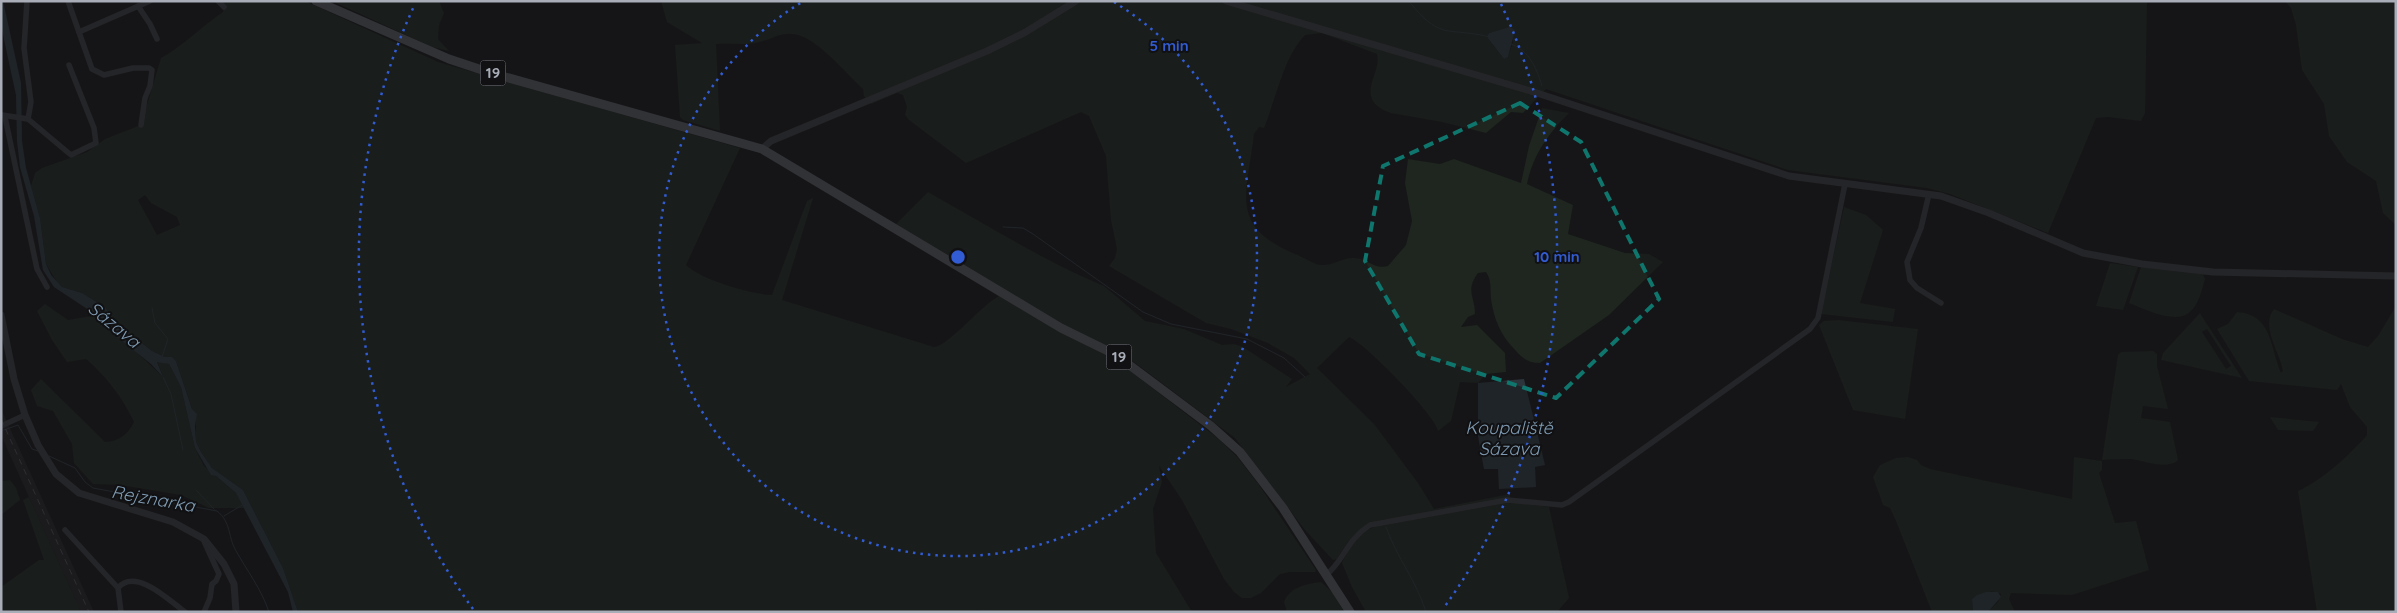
<svg xmlns="http://www.w3.org/2000/svg" width="2397" height="613" font-family="Quicksand,sans-serif">
	<rect width="100%" height="100%" fill="#161618"/>
	<!-- built -->
	<polygon fill="#222225" points="1,409 94,612 81,612 1,435"/>
	<!-- green -->
	<g fill="#1e261f" fill-rule="evenodd">
		<path d="M220,1H305L438,62L740,148L686,265C701,280 751,294 772,295L807,201L813,198L782,300L934,347C950,345 980,306 999,296L1120,363L1220,440L1238,458L1259,485L1316,570L1315,572H1290L1280,574L1261,593L1251,598H1242L1234,592L1224,579L1182,500L1159,466L1162,482L1153,509L1156,553L1192,612H980L983,611L974,610L977,612H298L283,568L243,490L212,468L201,452L196,442V420L176,361L172,357H165L152,351L116,323L105,307L82,293L62,287L57,282L46,264L40,218L31,186L35,173L42,168L87,152L105,139L141,125L161,58C184,45 201,27 223,12L224,5ZM145,195L151,203L177,217L180,225L157,235L138,200Z"/>
		<polygon points="332,1 439,1 444,13 439,25 438,39 449,51 432,47"/>
		<path d="M661,1H2147L2145,113L2141,121L2108,117L2096,118L2048,233L1950,194L1927,188L1788,170L1546,89L1523,113L1511,112L1486,133L1442,122L1391,113C1351,99 1383,73 1377,54L1322,33L1305,35C1284,56 1276,99 1264,128L1259,127L1254,134C1247,194 1228,226 1295,254C1304,257 1315,266 1323,265C1334,265 1343,258 1353,258C1367,257 1373,270 1388,266L1406,245L1412,221L1405,183L1408,159L1440,164L1454,159L1521,183L1529,146L1542,108L1569,113C1548,134 1533,155 1527,184L1573,205L1568,234L1625,253L1649,254L1663,262L1609,315L1540,363C1529,363 1523,359 1516,351C1501,336 1494,320 1491,299C1490,289 1492,281 1486,272L1478,273C1465,291 1475,296 1475,314L1468,317L1461,327L1477,325L1505,353L1506,372L1486,374L1478,383L1460,382L1451,421L1438,431C1437,417 1364,342 1349,337L1317,368L1374,424L1418,483L1434,509L1510,494V504L1512,502L1549,507L1569,598L1557,612H1366L1352,587L1342,563C1347,552 1355,537 1366,531C1374,527 1381,525 1388,519C1362,522 1350,538 1337,559L1333,560L1305,530L1235,438L1130,359V355L1128,357L1060,324L895,225L928,192C985,224 1044,261 1104,286L1145,321L1184,329L1222,345L1234,344L1243,347L1292,379L1286,387L1310,374L1294,358L1268,343L1231,329L1206,323L1109,266L1115,258L1117,249L1111,220L1106,156L1089,116L1081,112L966,163L909,120L905,115L907,107L903,95L897,93L871,104L864,96L863,89C847,74 821,43 801,36C786,30 776,37 763,41C750,46 731,43 716,44L720,131L683,120L680,117L675,45L702,43L667,22ZM1510,28L1513,42L1508,57L1504,59L1487,37L1489,33Z"/>
		<polygon points="2285,1 2396,1 2396,225 2383,213 2376,181 2347,162 2329,136 2324,104 2302,70 2296,25 2291,8"/>
		<polygon points="1844,207 1866,215 1883,230 1860,303 1895,309 1893,322 1821,314"/>
		<polygon points="2110,263 2138,267 2123,310 2096,306"/>
		<path d="M2141,267L2203,274L2205,279C2202,289 2199,304 2190,312C2176,325 2144,309 2129,303Z"/>
		<path d="M45,304L68,320L97,315L163,377L157,361L169,364L181,387L195,448L204,466L236,493L245,508H209L181,495L120,485L93,484L74,463L72,444L53,411L37,406L31,390L41,379L105,442C119,441 128,435 134,422C123,398 106,376 86,359L67,362L52,340L37,311Z"/>
		<path d="M2396,306V612H2317L2298,491C2321,481 2351,454 2367,435V427L2350,407L2341,384L2337,390L2249,381L2217,329L2228,324L2237,312C2272,314 2270,347 2281,373L2283,371C2280,353 2260,326 2274,309L2342,339L2368,347L2378,336Z"/>
		<path d="M2200,313L2201,315L2242,378L2161,360L2163,353ZM2207,329L2231,366L2226,369L2202,332Z"/>
		<polygon points="1838,320 1918,329 1905,419 1853,410 1819,325 1824,321"/>
		<path d="M2153,351L2157,354V366L2168,409L2143,406L2141,418L2170,422L2178,460C2168,470 2144,461 2131,459C2121,459 2111,459 2102,460L2118,355L2121,352Z"/>
		<polygon points="2270,417 2319,422 2313,431 2278,430"/>
		<path d="M1908,457L1917,460L1921,465L1930,469L2072,499L2074,457L2102,461V470L2099,473L2115,523L2136,521L2149,570L2072,595L2011,593L2009,599L2015,612H1988L1998,602L2001,594C1993,589 1979,593 1972,599L1973,612H1932L1896,521L1890,508L1883,505L1873,477L1880,465L1896,458Z"/>
		<polygon points="10,480 16,488 20,500 1,515 1,481"/>
		<polygon points="29,497 79,607 81,612 1,612 1,587 39,560 44,560 23,500"/>
		<path d="M1321,582L1332,592L1344,612H1287L1284,602C1290,587 1306,584 1321,582Z"/>
	</g>
	<!-- water -->
	<g fill="#2c353c">
		<polygon points="1,1 3,1 21,83 22,141 26,168 40,218 46,264 51,275 62,287 82,293 105,307 116,323 152,351 165,357 172,357 176,361 192,409 197,414 195,426 196,442 201,452 212,468 243,490 283,568 298,612 293,612 288,592 236,493 216,476 211,475 195,448 181,387 169,364 157,362 163,377 151,364 117,337 104,320 54,287 43,270 34,216 20,167 17,141 16,95 2,30"/>
		<polygon points="1510,27 1515,30 1508,57 1504,59 1487,37 1489,33"/>
		<polygon points="1524,379 1545,465 1535,467 1536,487 1499,489 1498,469 1484,469 1478,436 1478,383"/>
		<polygon points="1986,592 1998,592 2001,597 1988,612 1973,612 1972,599 1977,595"/>
	</g>
	<g fill="none" stroke-linecap="round" stroke-linejoin="round">
		<!-- stream -->
		<g stroke="#2c353c" stroke-width="1">
			<path d="M1409,1C1419,14 1432,29 1449,31C1463,33 1476,33 1489,37"/>
			<path d="M1511,44C1529,50 1537,69 1542,86"/>
			<polyline points="1003,227 1023,228 1033,234 1143,312 1171,324 1247,339 1284,358 1305,377"/>
			<polyline points="152,308 155,323 168,339 162,357"/>
			<polyline points="163,377 171,394 183,450"/>
			<polyline points="1,431 18,425 32,449 38,451"/>
			<path d="M49,456L75,468L85,482L93,488L217,511C231,522 228,536 235,549C247,571 261,588 269,612"/>
			<polyline points="196,490 214,509"/>
			<polyline points="224,516 244,504"/>
			<path d="M1386,527C1397,558 1416,580 1426,612"/>
		</g>
		<!-- minor -->
		<g stroke="#37383d" stroke-width="5.5">
			<polyline points="68,1 92,69 104,75 133,68 149,68 152,70 150,86 145,98 141,125"/>
			<polyline points="218,1 224,7"/>
			<polyline points="138,6 150,24 157,39"/>
			<polyline points="79,32 150,1"/>
			<polyline points="2,115 28,119 31,102 24,48 27,1"/>
			<polyline points="5,117 37,269 47,287"/>
			<polyline points="28,119 71,155 96,143 94,128 69,65"/>
			<polyline points="1929,194 1921,228 1907,262 1910,280 1917,288 1941,303"/>
			<polyline points="1,426 25,415"/>
			<polyline points="65,530 118,588"/>
			<path d="M1326,575C1344,561 1346,540 1370,525L1507,500L1562,505L1569,502L1810,329L1818,318L1845,184"/>
			<path d="M121,612L118,588C135,567 169,600 185,612"/>
			<polyline points="204,612 210,598 212,584 216,581 219,574 204,541"/>
		</g>
		<!-- tertiary -->
		<g stroke="#37383d" stroke-width="7">
			<polyline points="1226,1 1534,92 1789,176 1941,196 1989,213 2083,253 2142,264 2213,272 2396,276"/>
			<polyline points="762,149 771,141 987,51 1024,33 1076,1"/>
			<polyline points="1,315 14,379 25,415 38,445 56,474 79,493 173,522 204,539 224,564 234,584 236,612"/>
		</g>
		<!-- primary -->
		<polyline stroke="#53555c" stroke-width="9" points="316,1 449,59 491,73 762,149 1061,328 1116,355 1211,426 1240,452 1283,508 1350,612"/>
		<!-- rail -->
		<polyline stroke="#4a4c52" stroke-width="1" stroke-dasharray="6 5" stroke-linecap="butt" points="1,419 89,612"/>
	</g>
	<!-- marked area -->
	<path d="M0 0H2397V613H0ZM1520,103L1581,142L1659,299L1556,398L1419,354L1365,261L1383,166Z" fill="#161618" fill-opacity=".55" fill-rule="evenodd"/>
	<path fill="none" stroke="#0f766e" stroke-width="4" stroke-dasharray="10 6" stroke-linejoin="round" d="M1520,103L1581,142L1659,299L1556,398L1419,354L1365,261L1383,166Z"/>
	<!-- distance rings -->
	<g fill="none" stroke="#325cd3" stroke-width="2.5" stroke-dasharray="2.5 5">
		<path d="M1114 2A299 299 0 1 1 802 2"/>
		<path d="M473 609A599 599 0 0 1 415 4M1501 4A599 599 0 0 1 1443 609"/>
	</g>
	<g text-anchor="middle" stroke-width="4" stroke-linejoin="round" paint-order="stroke">
		<!-- shield labels -->
		<g fill="#111113" stroke="#7b7e86" stroke-width="1">
			<rect x="480.5" y="60.5" width="25" height="25" rx="4"/>
			<rect x="1106.5" y="344.5" width="25" height="25" rx="4"/>
		</g>
		<g font-size="15" font-weight="bold" fill="#a8adb8">
			<text x="493" y="78">19</text>
			<text x="1119" y="362">19</text>
		</g>
		<!-- water labels -->
		<g font-size="18" font-style="italic" fill="#7f9bb3" stroke="#111113">
			<text transform="translate(114 325) rotate(39)" y="6">Sázava</text>
			<text x="1509" y="434">Koupaliště<tspan x="1509" dy="21">Sázava</tspan></text>
			<text transform="translate(153 499) rotate(10)" y="6">Rejznarka</text>
		</g>
	</g>
	<circle cx="958" cy="257" r="8" fill="#325cd3" stroke="#111113" stroke-width="2.5"/>
	<g font-size="15" text-anchor="middle" font-weight="bold" fill="#325cd3" stroke="#111113" stroke-width="4" stroke-linejoin="round" paint-order="stroke">
		<text x="1169" y="51">5 min</text>
		<text x="1557" y="262">10 min</text>
	</g>
	<!-- border -->
	<rect width="2397" height="613" fill="none" stroke="#a8adb8" stroke-width="5"/>
</svg>
